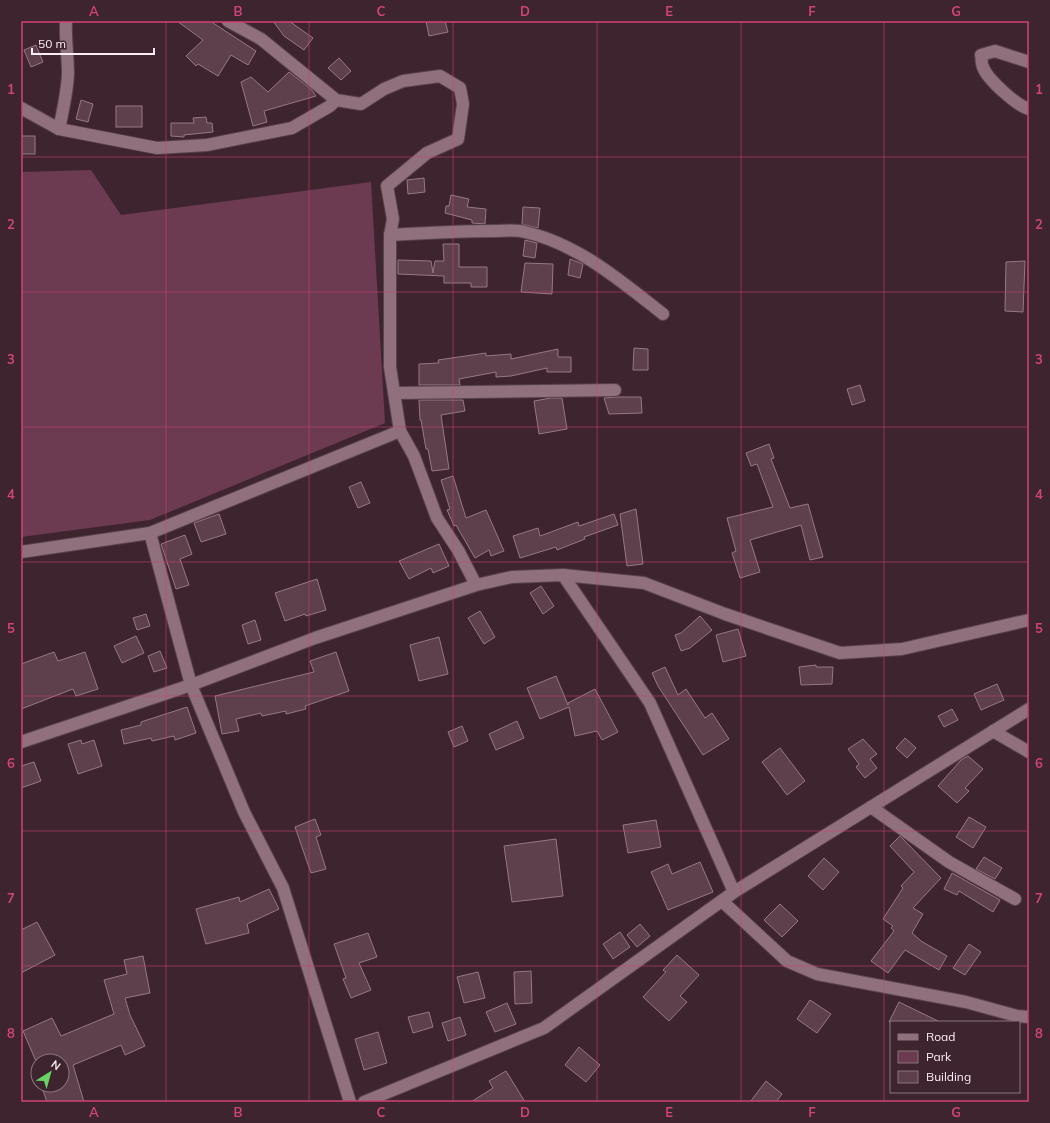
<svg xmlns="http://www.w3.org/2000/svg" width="1050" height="1123" font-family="Mulish,sans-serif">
	<rect width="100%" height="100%" fill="#3e242f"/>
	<!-- green -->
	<polygon fill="#6d3b51" points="91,170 121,215 371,182 385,423 150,520 21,537 21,172"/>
	<!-- building -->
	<g fill="#5d404c" stroke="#977884">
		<polygon points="177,21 210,21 256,51 248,65 231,55 218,76 198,64 196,66 186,56 203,40"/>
		<polygon points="273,21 289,21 313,38 304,50 284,36"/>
		<polygon points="426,21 445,21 448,32 429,36"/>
		<polygon points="36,45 43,62 31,67 24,50"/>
		<polygon points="339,58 351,71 341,80 328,68"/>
		<polygon points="289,72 311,89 316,96 264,111 267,122 253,126 241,82 251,77 268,92"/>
		<polygon points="81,100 93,104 88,122 76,119"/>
		<rect x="116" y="106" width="26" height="21"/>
		<polygon points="206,117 207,123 212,123 213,132 184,135 184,137 171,136 171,123 194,123 193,118"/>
		<rect x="21" y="136" width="14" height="18"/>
		<polygon points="424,178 425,192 408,194 407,180"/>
		<polygon points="451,195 469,199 467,207 486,209 485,224 472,223 472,220 445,213 446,206 449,206"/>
		<polygon points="523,207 540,208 538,228 522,224"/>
		<polygon points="525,240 537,243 535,258 523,256"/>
		<polygon points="443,244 459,244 459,267 487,267 487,287 471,287 471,283 444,283 444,276 398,274 398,260 431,261 433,273 435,261 444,261"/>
		<polygon points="570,259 583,264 580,278 568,275"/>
		<polygon points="1025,261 1023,312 1005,311 1006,262"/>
		<polygon points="525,263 553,264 552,294 521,292"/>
		<polygon points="634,348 648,349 648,370 633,370"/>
		<polygon points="558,349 558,357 571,357 571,372 547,372 547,368 511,376 496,377 496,372 459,379 460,385 419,385 419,364 439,363 438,360 486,353 486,356 511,354 511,359"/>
		<polygon points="860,385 865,401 852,405 847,389"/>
		<polygon points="616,397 641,397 642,413 609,414 604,398"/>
		<polygon points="551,398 562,398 567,429 539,434 534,401"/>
		<polygon points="419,400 463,400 465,411 441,415 449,469 432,471 428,449 426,449 421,420 420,420"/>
		<polygon points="769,444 774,458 771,459 790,508 808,504 823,557 810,560 801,525 750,540 760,572 740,578 732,553 736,551 727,518 773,507 757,464 751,466 746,453"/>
		<polygon points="453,476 466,518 486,510 504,551 491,556 489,550 475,558 456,525 454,526 447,510 450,509 441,480"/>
		<polygon points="361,482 370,503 358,508 349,487"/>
		<polygon points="636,509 643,564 627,566 620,514"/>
		<polygon points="219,514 226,534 201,542 194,523"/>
		<polygon points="614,514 618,525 584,537 585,539 557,550 556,547 520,558 513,536 538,528 540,536 578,522 579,526"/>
		<polygon points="185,535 192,554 180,559 189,585 176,589 161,544"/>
		<polygon points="439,544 449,566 433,573 431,568 409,579 399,561"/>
		<polygon points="317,579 326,610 306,616 305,614 285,621 275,593"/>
		<polygon points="541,586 554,606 543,614 530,593"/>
		<polygon points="480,611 495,637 484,644 468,618"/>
		<polygon points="146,614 150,626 137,630 133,618"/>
		<polygon points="700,616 712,630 690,648 681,651 675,635 681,633"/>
		<polygon points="255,620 261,640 248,644 242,625"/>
		<polygon points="738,629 746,656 723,662 716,635"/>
		<polygon points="136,636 144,653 122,663 114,646"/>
		<polygon points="439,637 448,674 419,681 410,645"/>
		<polygon points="160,651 167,668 154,672 148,656"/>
		<polygon points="54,652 58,661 85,652 98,689 76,696 73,689 21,709 21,664"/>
		<polygon points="336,652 349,691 305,706 306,709 286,714 286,711 262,716 261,713 236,719 239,731 222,734 215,696 314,672 310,661"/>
		<polygon points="816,665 816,667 833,667 832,684 801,685 799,667"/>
		<polygon points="665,667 678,695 686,689 705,718 712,713 729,739 703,755 658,686 652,673"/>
		<polygon points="556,676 568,705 568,703 595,689 618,732 602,740 597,731 575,736 569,707 540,719 527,688"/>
		<polygon points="997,684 1004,700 981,710 974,694"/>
		<polygon points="187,707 196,733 175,740 174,736 152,741 151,738 124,744 121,730 141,725 141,722"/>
		<polygon points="952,709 958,720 944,727 938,716"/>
		<polygon points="517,721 524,738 496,750 489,734"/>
		<polygon points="462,726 468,741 454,747 448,732"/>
		<polygon points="905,738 916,748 907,758 896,748"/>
		<polygon points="863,739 877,754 870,759 877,768 865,778 856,767 859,764 848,749"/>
		<polygon points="81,740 82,744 94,740 102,766 78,774 68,744"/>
		<polygon points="780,748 805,781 787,795 762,762"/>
		<polygon points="968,756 983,769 965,788 969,791 957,803 938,786 961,760"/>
		<polygon points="34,762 41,781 21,788 21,766"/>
		<polygon points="969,817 986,827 973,848 956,837"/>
		<polygon points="315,819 321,835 316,837 326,869 311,873 295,827"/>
		<polygon points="656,820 661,847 628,853 623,825"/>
		<polygon points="900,836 941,878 913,908 923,914 912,933 921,941 947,956 939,970 905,950 888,973 871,961 894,931 891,928 893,926 883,919 903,888 901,886 914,872 890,846"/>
		<polygon points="556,839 563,896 512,902 504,846"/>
		<polygon points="984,857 1002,868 995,879 976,869"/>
		<polygon points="824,858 839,872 823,890 808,876"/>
		<polygon points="700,862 713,892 668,910 651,872 668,864 672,874"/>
		<polygon points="952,873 1000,900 993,912 959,891 957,895 944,889"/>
		<polygon points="269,889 279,909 247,924 249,933 206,944 196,909 239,897 240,902"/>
		<polygon points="780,904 798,921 782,937 764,920"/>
		<polygon points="37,922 55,955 21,973 21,930"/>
		<polygon points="640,924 650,936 637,947 627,935"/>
		<polygon points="620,932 630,947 613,959 603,944"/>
		<polygon points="368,933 377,957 359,963 371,990 351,998 343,979 346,978 334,944"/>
		<polygon points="969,944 981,952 965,975 953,968"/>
		<polygon points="677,955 699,975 680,996 687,1002 669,1021 643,997 666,972 663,970"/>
		<polygon points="143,956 150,993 125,998 130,1015 145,1046 125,1055 121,1045 73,1065 84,1102 47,1102 41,1085 62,1085 62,1061 38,1061 38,1066 23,1031 52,1018 61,1036 114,1014 104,980 127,974 124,960"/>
		<polygon points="531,971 532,1003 515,1004 514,972"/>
		<polygon points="478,972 485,998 464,1003 457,977"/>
		<polygon points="810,1000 831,1014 817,1033 797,1019"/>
		<polygon points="899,1002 940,1022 889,1022"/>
		<polygon points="507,1003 516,1024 495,1032 486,1012"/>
		<polygon points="429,1012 433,1027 413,1033 408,1017"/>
		<polygon points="460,1017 466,1035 448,1041 442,1023"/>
		<polygon points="378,1032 387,1063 364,1070 355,1039"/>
		<polygon points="579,1047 600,1065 586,1082 565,1065"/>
		<polygon points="506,1071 525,1102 471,1102 493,1088 489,1081"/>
		<polygon points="766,1081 782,1094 776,1102 750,1102"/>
	</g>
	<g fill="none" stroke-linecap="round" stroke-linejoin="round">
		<defs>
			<g id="street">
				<polyline points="228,21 261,39 336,100 361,104 384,89 403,81 440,76 460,88 463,104 458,139 427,153 387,186 393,219 390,235 390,367 400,431 414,456 437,518 458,550 476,585"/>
				<path d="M1029,62L995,51L981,55C982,58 981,64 983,67C987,79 1017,106 1029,109"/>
				<polyline points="21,108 59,129 157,148 207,145 292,128 330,106 336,100"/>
				<path d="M59,129C63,111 67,93 68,74C68,56 65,39 66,21"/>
				<path d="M390,235C425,233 460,231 494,231C504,231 516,229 525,232C578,244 621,281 663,314"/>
				<polyline points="395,393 615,390"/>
				<polyline points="150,533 191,685 244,812 283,888 350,1102"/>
				<polyline points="21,552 150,533 400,431"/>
				<polyline points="563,575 650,703 734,892"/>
				<polyline points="993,731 1029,752"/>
				<polyline points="21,742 191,685 315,638 476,585 512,577 563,575 644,583 725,614 840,653 902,649 1029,620"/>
				<polyline points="871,807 949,862 1015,899"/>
				<polyline points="722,901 787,961 817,974 966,1002 1017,1016 1029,1017"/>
				<polyline points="364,1102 544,1028 734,892 1029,709"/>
			</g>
		</defs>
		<!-- street casing -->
		<use href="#street" stroke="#58424c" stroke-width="14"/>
		<!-- street -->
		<use href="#street" stroke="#8f707c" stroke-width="12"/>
	</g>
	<!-- grid -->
	<path fill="none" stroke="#ce4379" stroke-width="1" stroke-opacity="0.55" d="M166,21V1102M309,21V1102M453,21V1102M597,21V1102M741,21V1102M884,21V1102M21,157H1029M21,292H1029M21,427H1029M21,562H1029M21,696H1029M21,831H1029M21,966H1029"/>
	<!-- border -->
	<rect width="1050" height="1123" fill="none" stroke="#3e242f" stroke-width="44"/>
	<!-- legend -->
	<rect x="890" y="1021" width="130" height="72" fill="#3e242f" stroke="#8a757d"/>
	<rect x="898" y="1034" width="20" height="6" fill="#8f707c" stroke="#8a757d"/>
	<text x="926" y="1041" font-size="12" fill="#fdeef3">Road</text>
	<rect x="898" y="1051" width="20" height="12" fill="#6d3b51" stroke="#8a757d"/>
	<text x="926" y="1061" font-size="12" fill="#fdeef3">Park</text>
	<rect x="898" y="1071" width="20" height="12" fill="#5d404c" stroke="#8a757d"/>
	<text x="926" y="1081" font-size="12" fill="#fdeef3">Building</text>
	<!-- north arrow -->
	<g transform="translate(50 1073) rotate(37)"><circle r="19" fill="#3e242f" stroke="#8a757d"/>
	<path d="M0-3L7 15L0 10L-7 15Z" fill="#66d466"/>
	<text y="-6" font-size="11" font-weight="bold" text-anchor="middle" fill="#fdeef3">N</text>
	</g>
	<!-- scale -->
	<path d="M32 48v6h122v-6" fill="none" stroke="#fdeef3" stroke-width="2"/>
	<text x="38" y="48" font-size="12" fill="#fdeef3" stroke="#3e242f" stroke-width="3" paint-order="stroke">50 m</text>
	<rect x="22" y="22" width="1006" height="1079" fill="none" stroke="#ce4379" stroke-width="1.5"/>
	<g font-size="13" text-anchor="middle" font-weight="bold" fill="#ce4379">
		<text x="94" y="16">A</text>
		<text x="238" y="16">B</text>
		<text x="381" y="16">C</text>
		<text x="525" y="16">D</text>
		<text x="669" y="16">E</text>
		<text x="812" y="16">F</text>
		<text x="956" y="16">G</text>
		<text x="11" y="94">1</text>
		<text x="1039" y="94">1</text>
		<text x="11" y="229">2</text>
		<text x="1039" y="229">2</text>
		<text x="11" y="364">3</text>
		<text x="1039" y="364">3</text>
		<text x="11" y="499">4</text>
		<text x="1039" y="499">4</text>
		<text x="11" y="633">5</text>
		<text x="1039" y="633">5</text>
		<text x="11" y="768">6</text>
		<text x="1039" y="768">6</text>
		<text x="11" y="903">7</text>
		<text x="1039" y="903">7</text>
		<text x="11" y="1038">8</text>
		<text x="1039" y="1038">8</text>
		<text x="94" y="1117">A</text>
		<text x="238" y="1117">B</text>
		<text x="381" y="1117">C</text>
		<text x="525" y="1117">D</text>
		<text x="669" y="1117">E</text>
		<text x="812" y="1117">F</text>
		<text x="956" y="1117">G</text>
	</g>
</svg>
